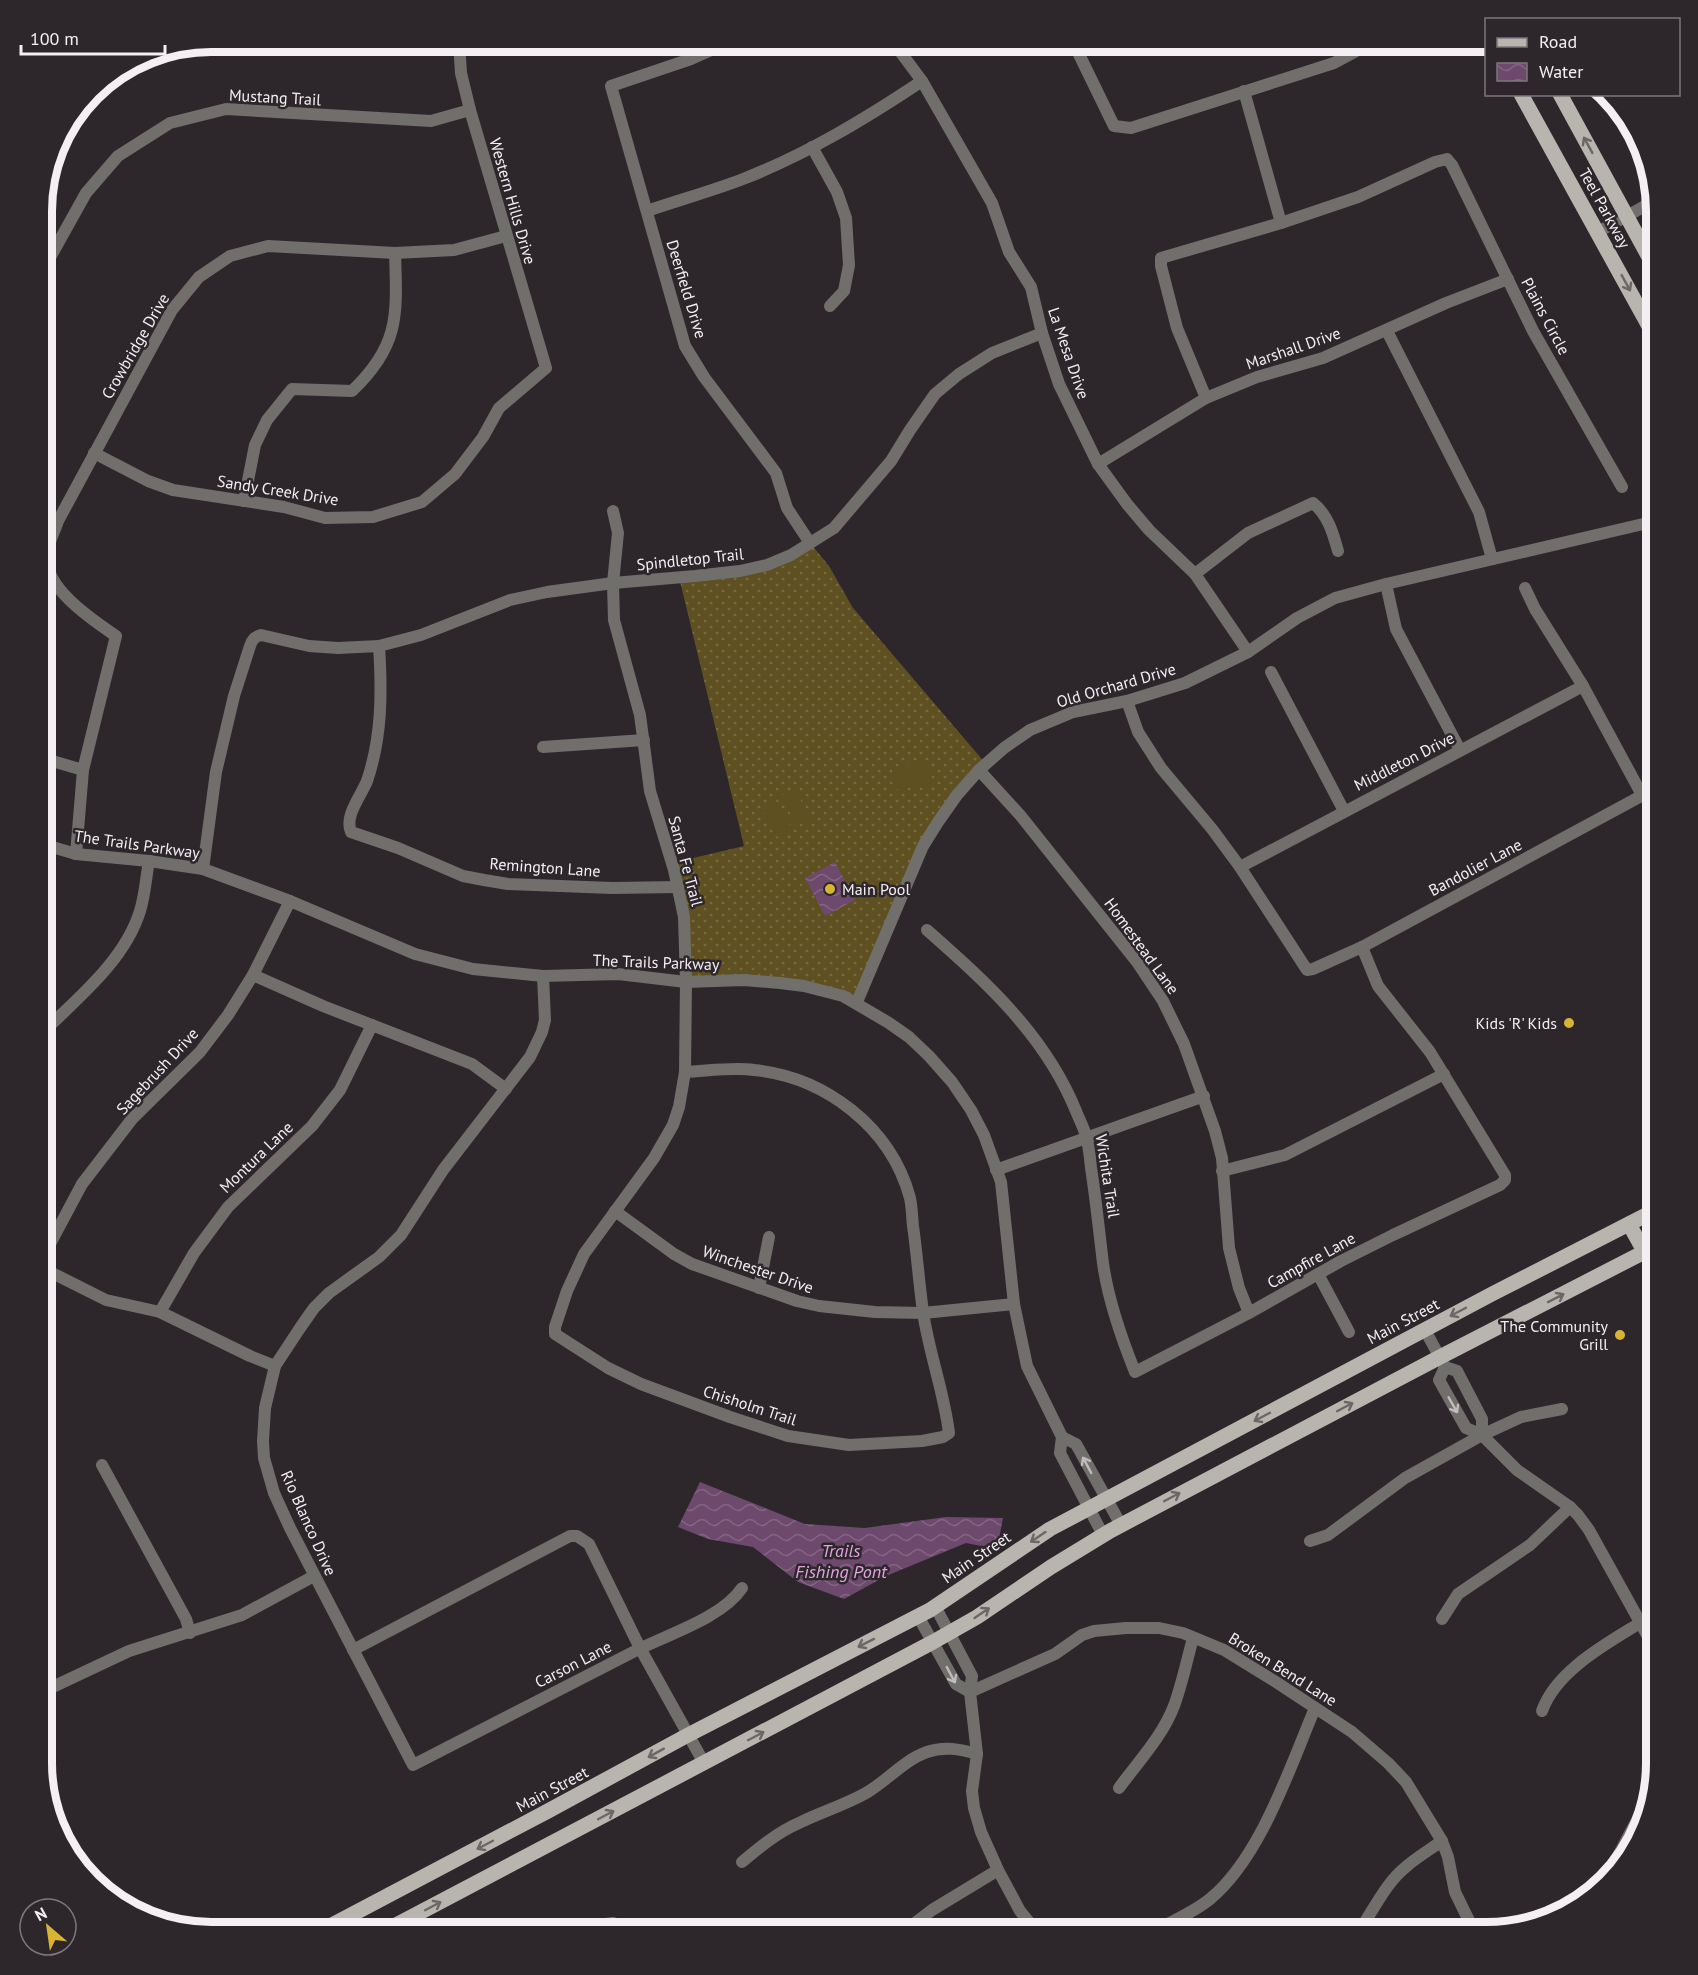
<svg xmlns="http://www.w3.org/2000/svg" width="1698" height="1975" font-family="'PT Sans',sans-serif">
	<defs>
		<pattern id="grass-dots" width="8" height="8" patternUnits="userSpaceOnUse" patternTransform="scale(1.5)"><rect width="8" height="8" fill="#5e5020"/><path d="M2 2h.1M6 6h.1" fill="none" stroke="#766a41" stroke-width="1.8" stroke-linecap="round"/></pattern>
		<pattern id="water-waves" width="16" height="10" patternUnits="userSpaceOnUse" patternTransform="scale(1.5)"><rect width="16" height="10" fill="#6e496e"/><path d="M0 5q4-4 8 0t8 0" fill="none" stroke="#836483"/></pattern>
	</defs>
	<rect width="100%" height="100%" fill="#2d272c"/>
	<!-- grass -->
	<polygon fill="url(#grass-dots)" points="810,543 829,566 853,608 986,764 938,822 857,1002 807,987 686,982 672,863 744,846 679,577 740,571"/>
	<!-- pitch -->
	<g fill="#5e5020">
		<polygon points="927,761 931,784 895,790 892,767"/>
		<polygon points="794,788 811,819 797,826 780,796"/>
		<polygon points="775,799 792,829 777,837 761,807"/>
	</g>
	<!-- water -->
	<g fill="url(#water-waves)">
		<polygon points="835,862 855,900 825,916 805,878"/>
		<polygon points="700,1482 805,1524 865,1528 946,1517 1003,1518 997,1549 966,1543 886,1576 844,1599 798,1582 753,1547 708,1539 678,1527"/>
	</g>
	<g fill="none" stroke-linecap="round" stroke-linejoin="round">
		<!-- minor -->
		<g stroke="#706f6b" stroke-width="12">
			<polyline points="729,42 691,59 611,86 685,346 704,377 776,473 787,508 810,543"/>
			<polyline points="893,42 922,81 992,203 1009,252 1031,287 1042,333 1059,384 1098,464 1127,504 1149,530 1195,574 1248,652"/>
			<polyline points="1073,42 1114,126 1131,128 1334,63 1373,42"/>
			<polyline points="1244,91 1281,223"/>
			<polyline points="812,147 837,192 846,218 849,265 844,291 830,306"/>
			<path d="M647,211C679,200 712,191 743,179C807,154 865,119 922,81"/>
			<polyline points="1598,232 1654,201"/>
			<polyline points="42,272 86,193 118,156 170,123 226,109 431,121 470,110"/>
			<polyline points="1387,331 1479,512 1492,559"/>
			<polyline points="1206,398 1177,328 1161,266 1161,258 1281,223 1358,197 1435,162 1447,159 1452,165 1533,331 1622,487"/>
			<polyline points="94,453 148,481 173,490 284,507 325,518 373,517 422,502 455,474 483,437 499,408 546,368 470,110 461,73 459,42"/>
			<polyline points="1098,464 1206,398 1257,377 1323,358 1446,303 1508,279"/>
			<path d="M244,501L255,445L267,420L292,389L352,391C400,345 397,315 395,253"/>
			<path d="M613,511L618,533L613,583L614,620L640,715L650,791L674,870L684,917L686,982L685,1072L679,1107L673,1125L654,1158L584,1254L567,1291L555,1327V1334L608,1368L641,1384L730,1417L788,1436L849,1445L922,1441L943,1437L949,1433C944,1392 929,1353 923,1312C919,1283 917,1254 913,1226C912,1217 912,1207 910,1198C891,1127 825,1077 754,1070C732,1067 708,1071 685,1072"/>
			<path d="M1195,574L1248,533L1313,503C1328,515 1333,533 1338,551"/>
			<polyline points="1386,584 1396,629 1460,750"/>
			<polyline points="1525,588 1535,609 1583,686 1642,795"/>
			<path d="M379,646C382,692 382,737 367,781C361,796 344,816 351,832L398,848L463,876L484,880L508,884L612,888L678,887"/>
			<polyline points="1271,672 1344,811"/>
			<polyline points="1127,701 1138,732 1161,768 1212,829 1240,867 1307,970 1313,969 1362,947 1656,788"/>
			<polyline points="543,747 644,740"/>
			<polyline points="42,758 83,770"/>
			<polyline points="979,770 1020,815 1137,962 1163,1001 1184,1044 1215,1131 1222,1158 1229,1248 1239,1288 1249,1313"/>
			<polyline points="42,844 76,854 149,861 203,869 290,901 415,954 473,969 543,976 618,974 686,982 744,980 780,983 804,986 843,996 889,1023 909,1037 929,1056 952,1082 971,1110 984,1135 1001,1182 1014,1304 1027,1366 1062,1437 1060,1453 1103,1535"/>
			<path d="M76,854L83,770L116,636C91,619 41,586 47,552C49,542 55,530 58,521L172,310L199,277L230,256L268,246L395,253L454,250L506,236"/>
			<polyline points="1240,867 1583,686"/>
			<path d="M203,869L216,772L234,696L250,646C252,640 254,637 261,635L309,646L338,648L379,646L421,635L510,600L547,592L613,583L695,576L740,571L767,565L791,555L834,528L891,461L910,430L935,394L959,374L992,353L1042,333"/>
			<path d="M927,930C987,983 1045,1035 1076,1111C1079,1119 1084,1128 1086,1136C1089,1146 1090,1158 1091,1168C1096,1200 1099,1231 1103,1263C1108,1300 1121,1337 1135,1372L1249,1313L1341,1261L1393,1235L1500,1185L1505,1180V1175L1430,1052L1378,986L1362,947"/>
			<polyline points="253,975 323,1006 472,1064 506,1089"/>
			<path d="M543,976L545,1020L542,1032L530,1057L443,1170L401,1235L379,1257L329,1293L314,1308L300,1328L275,1366L265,1408L263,1441L264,1458L274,1493L290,1528L413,1765C488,1727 562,1688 637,1650C669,1634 723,1617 742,1588"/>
			<polyline points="857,1002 923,846 938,822 957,795 979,770 1004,748 1030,730 1073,712 1127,701 1185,683 1248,652 1297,618 1335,598 1386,584 1656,521"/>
			<path d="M42,1033C78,998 125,960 140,911C145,895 146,877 149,861"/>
			<polyline points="996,1170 1204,1096"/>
			<polyline points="1222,1171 1285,1155 1444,1074"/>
			<polyline points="615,1211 674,1254 692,1264 797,1301 819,1306 875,1312 923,1313 1014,1304"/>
			<polyline points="42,1259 82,1184 132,1119 200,1052 228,1015 253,975 290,901"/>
			<polyline points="42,1268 106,1300 160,1312 250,1356 275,1366"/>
			<polyline points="1318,1274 1349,1332"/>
			<polyline points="759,1288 769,1237"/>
			<polyline points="160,1312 194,1253 228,1207 312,1126 340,1090 372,1025"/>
			<polyline points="1425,1330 1445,1367 1457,1371 1482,1419 1482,1435"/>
			<polyline points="1445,1367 1439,1380 1466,1428 1482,1435 1517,1470 1570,1507 1578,1515 1589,1530 1656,1651"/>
			<polyline points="1062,1437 1076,1444 1121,1525"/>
			<polyline points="102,1465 186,1619 190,1633"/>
			<polyline points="1310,1541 1328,1535 1405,1478 1482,1435 1521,1417 1562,1409"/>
			<polyline points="935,1606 972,1676 970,1692 977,1754 972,1791 974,1808 981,1832 998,1870 1020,1911 1038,1933"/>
			<polyline points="918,1616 956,1684 970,1692"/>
			<polyline points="1442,1619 1458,1594 1530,1545 1570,1507"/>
			<polyline points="353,1650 570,1536 577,1536 589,1544 640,1648 704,1763"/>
			<polyline points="42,1665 53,1686"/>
			<polyline points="42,1692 129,1651 242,1615 314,1576"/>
			<polyline points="970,1692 1055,1654 1082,1635 1094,1631 1126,1628 1159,1628 1183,1633 1224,1650 1276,1682 1352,1732 1388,1763 1406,1782 1442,1841 1448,1857 1455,1892 1475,1933"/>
			<path d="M1542,1711C1556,1671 1606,1644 1640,1623"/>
			<path d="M1119,1788C1138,1762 1162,1737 1174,1706C1182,1684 1187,1660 1193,1638"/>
			<path d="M742,1862C760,1847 778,1832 799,1823C821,1812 845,1805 866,1793C887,1781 904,1760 927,1752C944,1746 960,1749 977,1754"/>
			<polyline points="1608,1875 1647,1801"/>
			<polyline points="587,1933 599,1925 613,1923 618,1933"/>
			<polyline points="902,1933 932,1910 998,1870"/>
			<path d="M1151,1933C1170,1922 1193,1913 1210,1899C1261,1857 1290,1767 1315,1708"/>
			<path d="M1358,1933C1368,1918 1377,1901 1388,1886C1402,1866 1422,1855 1442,1841"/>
		</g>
		<!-- major -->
		<g stroke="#b8b5ae" stroke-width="15">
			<polyline points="1521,94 1656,339"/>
			<polyline points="1560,94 1656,270"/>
			<polyline points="1629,1224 1645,1253"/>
			<polyline points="317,1933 548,1811 688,1735 930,1610 1050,1529 1492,1294 1656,1210"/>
			<polyline points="381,1933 933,1642 977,1617 1051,1567 1110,1531 1440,1357 1656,1246"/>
		</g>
	</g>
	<!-- one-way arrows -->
	<defs><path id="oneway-shaft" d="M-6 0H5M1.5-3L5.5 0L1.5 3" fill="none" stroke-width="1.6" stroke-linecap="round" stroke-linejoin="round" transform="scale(1.5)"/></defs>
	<g stroke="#6c6766">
		<use href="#oneway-shaft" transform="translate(1588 145) rotate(-119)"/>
		<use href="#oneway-shaft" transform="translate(1626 283) rotate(61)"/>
		<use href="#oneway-shaft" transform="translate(1556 1298) rotate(-27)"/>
		<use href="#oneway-shaft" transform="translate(1458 1312) rotate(152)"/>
		<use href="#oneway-shaft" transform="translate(1345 1407) rotate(-28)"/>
		<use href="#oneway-shaft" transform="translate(1262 1417) rotate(152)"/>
		<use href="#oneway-shaft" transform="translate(1172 1497) rotate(-28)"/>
		<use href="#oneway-shaft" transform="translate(1038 1537) rotate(146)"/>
		<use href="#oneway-shaft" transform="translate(982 1613) rotate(-34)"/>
		<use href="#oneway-shaft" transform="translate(866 1643) rotate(153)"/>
		<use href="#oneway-shaft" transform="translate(756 1736) rotate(-28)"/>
		<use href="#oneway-shaft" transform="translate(656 1753) rotate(151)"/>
		<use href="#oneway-shaft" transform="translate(606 1815) rotate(-28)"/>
		<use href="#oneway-shaft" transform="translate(485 1845) rotate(152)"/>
		<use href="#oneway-shaft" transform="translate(433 1906) rotate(-28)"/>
	</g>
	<g stroke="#bfbcbd">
		<use href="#oneway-shaft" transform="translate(1453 1405) rotate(60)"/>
		<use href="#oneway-shaft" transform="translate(1087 1465) rotate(-118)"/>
		<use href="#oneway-shaft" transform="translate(951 1675) rotate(62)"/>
	</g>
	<!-- markers -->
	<g fill="#d8b434" stroke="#2d272c" stroke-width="2">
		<circle cx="830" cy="889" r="6"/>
		<circle cx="1569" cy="1023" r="6"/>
		<circle cx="1620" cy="1335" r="6"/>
	</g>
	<g text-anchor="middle" stroke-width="5" stroke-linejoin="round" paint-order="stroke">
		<!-- street labels -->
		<g font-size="16" fill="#f3eff3" stroke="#2d272c">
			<text transform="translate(275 97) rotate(3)" y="6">Mustang Trail</text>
			<text transform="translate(513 201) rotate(74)" y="6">Western Hills Drive</text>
			<text transform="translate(1605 208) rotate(61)" y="6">Teel Parkway</text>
			<text transform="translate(687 289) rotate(73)" y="6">Deerfield Drive</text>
			<text transform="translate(1546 316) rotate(62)" y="6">Plains Circle</text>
			<text transform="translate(135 346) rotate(-60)" y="6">Crowbridge Drive</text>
			<text transform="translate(1293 348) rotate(-19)" y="6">Marshall Drive</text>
			<text transform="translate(1069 353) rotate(71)" y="6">La Mesa Drive</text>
			<text transform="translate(278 490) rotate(9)" y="6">Sandy Creek Drive</text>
			<text transform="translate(690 559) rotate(-6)" y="6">Spindletop Trail</text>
			<text transform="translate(1116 685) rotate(-16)" y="6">Old Orchard Drive</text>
			<text transform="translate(1404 761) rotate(-27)" y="6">Middleton Drive</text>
			<text transform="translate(137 844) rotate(8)" y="6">The Trails Parkway</text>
			<text transform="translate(686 861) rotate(75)" y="6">Santa Fe Trail</text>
			<text transform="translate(545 867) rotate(4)" y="6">Remington Lane</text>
			<text transform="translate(1475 867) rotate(-28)" y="6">Bandolier Lane</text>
			<text transform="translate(1142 946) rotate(54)" y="6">Homestead Lane</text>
			<text transform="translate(656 962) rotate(2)" y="6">The Trails Parkway</text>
			<text transform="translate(157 1071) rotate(-47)" y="6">Sagebrush Drive</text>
			<text transform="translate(256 1157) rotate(-44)" y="6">Montura Lane</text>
			<text transform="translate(1108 1176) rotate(81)" y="6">Wichita Trail</text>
			<text transform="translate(1311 1260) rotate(-29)" y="6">Campfire Lane</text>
			<text transform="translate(758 1269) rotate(19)" y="6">Winchester Drive</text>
			<text transform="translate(1403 1321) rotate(-28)" y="6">Main Street</text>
			<text transform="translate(750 1405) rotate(18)" y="6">Chisholm Trail</text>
			<text transform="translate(309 1523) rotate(66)" y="6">Rio Blanco Drive</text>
			<text transform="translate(976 1557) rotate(-34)" y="6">Main Street</text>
			<text transform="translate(573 1664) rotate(-27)" y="6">Carson Lane</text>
			<text transform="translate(1283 1669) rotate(32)" y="6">Broken Bend Lane</text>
			<text transform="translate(552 1789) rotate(-28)" y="6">Main Street</text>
		</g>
		<!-- poi labels -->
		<g font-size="16" fill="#f3eff3" stroke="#2d272c" text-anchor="end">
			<text x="842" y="895" text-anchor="start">Main Pool</text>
			<text x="1557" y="1029">Kids 'R' Kids</text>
			<text x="1608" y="1332">The Community<tspan x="1608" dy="18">Grill</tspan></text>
		</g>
		<!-- water labels -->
		<g font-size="18" font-style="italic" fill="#e2a6e1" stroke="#2d272c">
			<text x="841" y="1557">Trails<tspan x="841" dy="21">Fishing Pont</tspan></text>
		</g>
	</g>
	<!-- crop -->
	<path d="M0 0H1698V1975H0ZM211 52H1487A159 159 0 0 1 1646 211V1763A159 159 0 0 1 1487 1922H211A159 159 0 0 1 52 1763V211A159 159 0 0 1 211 52Z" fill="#2d272c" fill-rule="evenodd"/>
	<path fill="none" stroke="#f3eff3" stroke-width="8" d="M211 52H1487A159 159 0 0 1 1646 211V1763A159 159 0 0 1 1487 1922H211A159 159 0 0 1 52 1763V211A159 159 0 0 1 211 52Z"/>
	<!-- legend -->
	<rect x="1485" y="18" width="195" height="78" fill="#2d272c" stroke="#7c777c" stroke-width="1.5"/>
	<rect x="1497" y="38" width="30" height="9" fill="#b8b5ae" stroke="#7c777c" stroke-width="1.5"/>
	<text x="1539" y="48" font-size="18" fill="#f3eff3">Road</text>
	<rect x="1497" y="63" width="30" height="18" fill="url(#water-waves)" stroke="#7c777c" stroke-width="1.5"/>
	<text x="1539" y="78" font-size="18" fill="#f3eff3">Water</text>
	<!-- north arrow -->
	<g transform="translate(48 1927) rotate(331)"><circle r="28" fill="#2d272c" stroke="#7c777c" stroke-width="1.5"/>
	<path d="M0-4.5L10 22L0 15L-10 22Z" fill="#d8b434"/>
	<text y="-9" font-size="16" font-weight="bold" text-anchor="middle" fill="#f3eff3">N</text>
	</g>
	<!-- scale -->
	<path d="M21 45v9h144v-9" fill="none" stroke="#f3eff3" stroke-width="3"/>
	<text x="30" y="45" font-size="18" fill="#f3eff3" stroke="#2d272c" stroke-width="4.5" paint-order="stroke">100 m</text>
</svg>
